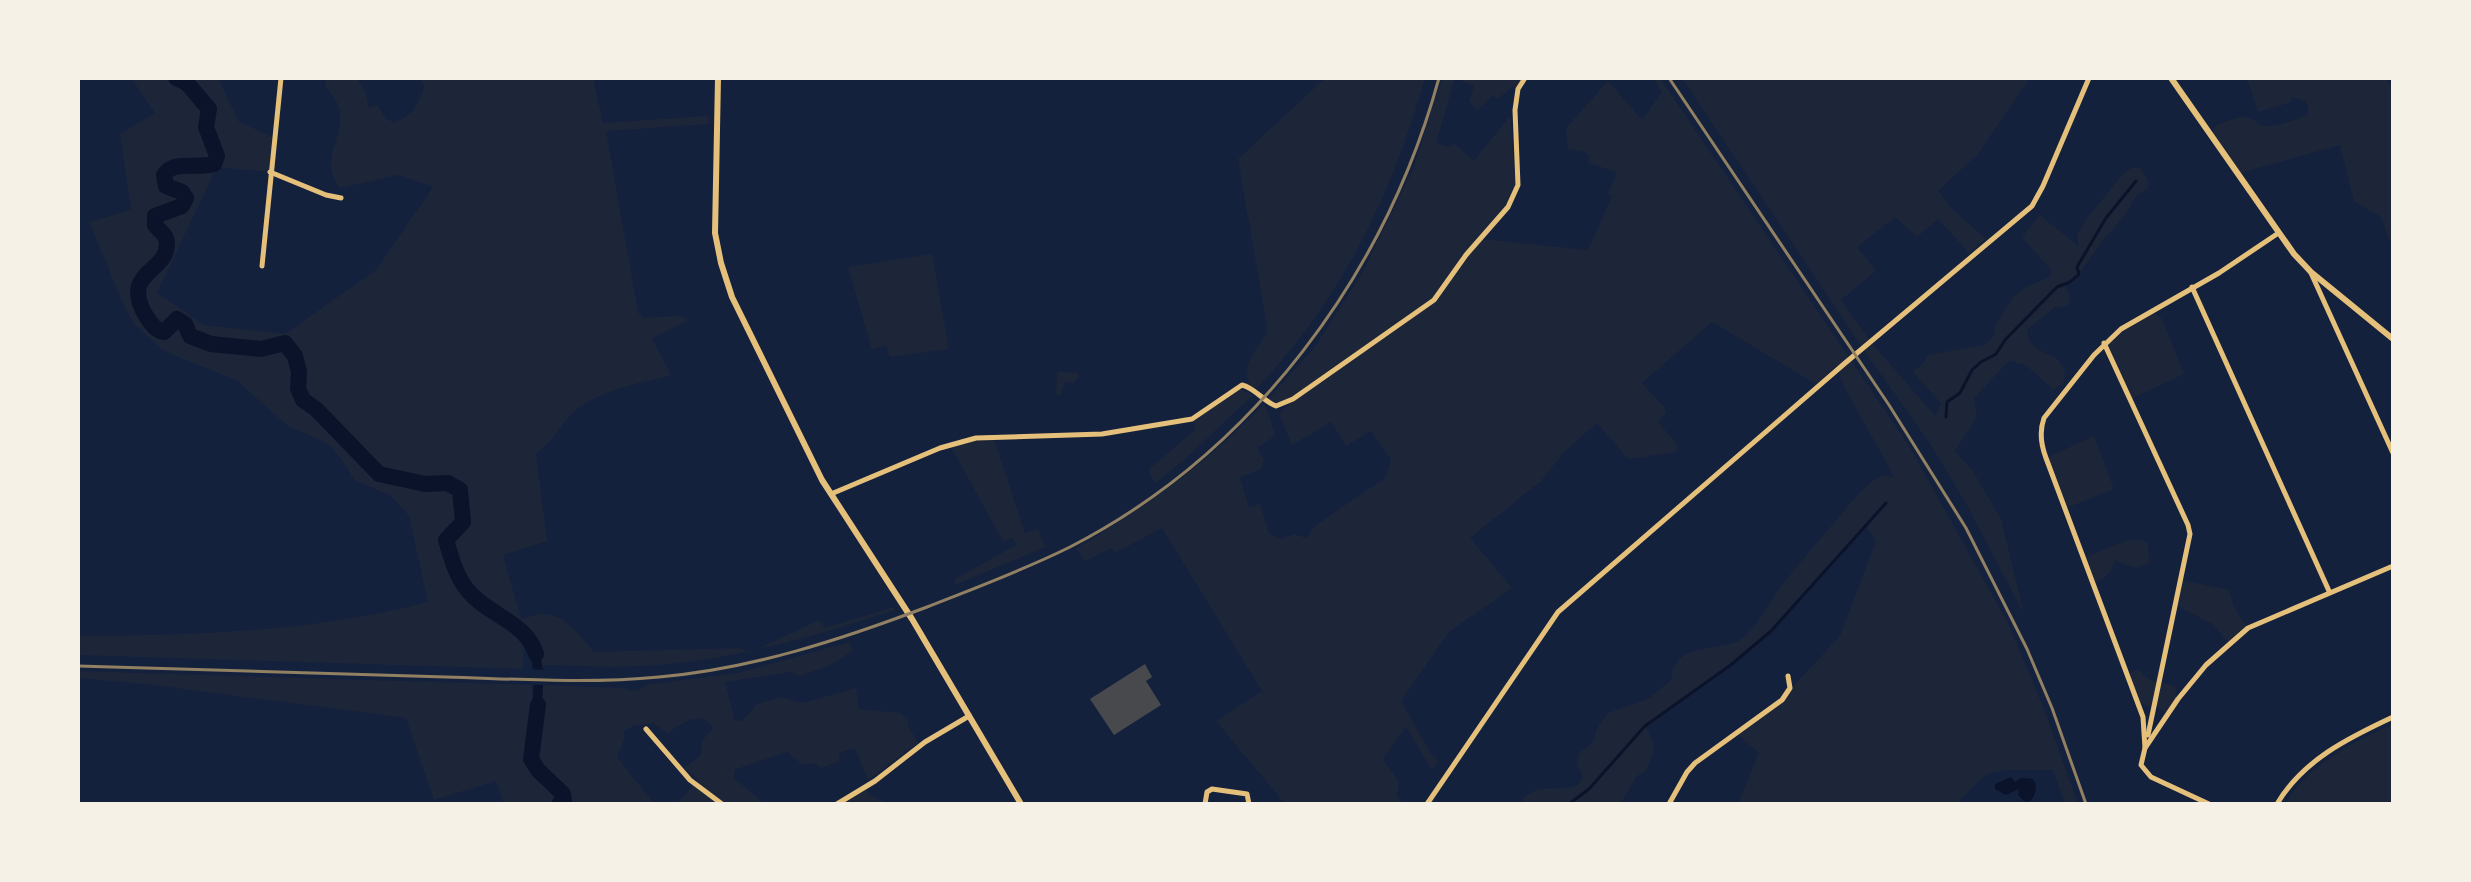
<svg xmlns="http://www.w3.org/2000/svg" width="2471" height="882" font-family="Ubuntu,sans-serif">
	<rect width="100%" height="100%" fill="#14213d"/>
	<!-- green -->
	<g fill="#1d2539">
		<path d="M131,78H218L239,122L275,138L270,172L217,167L157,293L204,325L285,334L376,270L433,187L399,175L340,188C317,160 347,135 339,108C337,100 330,92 325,86L326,78H357L366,94L369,108L377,105L386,118L394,123C413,115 419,105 424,86L420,78H593L603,123L708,116L709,124L606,131L638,312L643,318L681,316L688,321L652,338L671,375C638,384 601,389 575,411C560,424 552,443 536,454L547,541L503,555L521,619C527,618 534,615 540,614C564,612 581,636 594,652L740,648L749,653L819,620L825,628L894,607L895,610C812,637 728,662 640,666C607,668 574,665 542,665L538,644L530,635L524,641L523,669L78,655V636C196,635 314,632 428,602L409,516L391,496L355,480L335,451L325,442L288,426L236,380L164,351L134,324L126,310L89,222L131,210L120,134L155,113Z"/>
		<path d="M1325,78H1425C1392,196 1342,297 1258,387L1251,388C1240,365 1255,351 1268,332L1238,159Z"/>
		<path d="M1442,78H1455L1436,143L1450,147L1454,143L1474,161L1509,117L1511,119L1514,172L1519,177L1515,193L1481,239L1588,250L1612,196L1608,194L1617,172L1588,163L1590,156L1586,154V152L1568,149L1566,128L1608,81L1642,120L1662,92L1653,78H1660L1909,446L2008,623L2042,704L2078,804H2065L2053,770H2007L1991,773L1982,778L1956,804H1738L1759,753L1737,734L1772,709L1840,636L1876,541L1866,526L1771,631L1732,664L1645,726L1653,742L1654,752L1646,771L1637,776L1620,804H1518C1522,801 1524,797 1528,794C1546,782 1574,797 1583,777L1577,763L1579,753L1594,741L1597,729L1608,713L1648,699L1672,679C1673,639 1725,654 1744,637C1759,624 1768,603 1780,588C1805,555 1833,525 1859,493L1872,481L1884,475L1893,478L1889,467L1844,387L1839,374L1843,365L1836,366L1816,384L1712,322L1642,383L1665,408L1666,413L1658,422L1678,445L1676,452L1628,459L1597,423L1564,452L1541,481L1470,538L1512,588L1449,632L1401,701L1431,754L1439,761L1432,770L1406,727L1383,759L1399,782L1397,796L1404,804H1285L1216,721L1262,691L1162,528L1115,553L1111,548L1085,561L1076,548C1145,508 1208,462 1264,404L1270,417L1275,436L1257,448L1264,460L1261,469L1240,477L1249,507L1260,504L1269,534L1281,539L1294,534L1306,538L1316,525L1385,478L1391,460L1371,431L1346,446L1331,422L1292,445L1279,414L1292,400L1279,403L1268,399L1314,348L1361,275L1413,169Z"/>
		<polygon points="1455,78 1525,78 1518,89 1513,87 1497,99 1493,95 1477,110 1469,101 1474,86"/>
		<path d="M1682,78H2030L1977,155L1938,191L1950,207L1986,239L1969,253L1938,219L1917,237L1895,217L1857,247L1876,271L1841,300L1871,342L1936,417L1941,403L1914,374V370L1922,365L1928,355L1985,345L1993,337L1996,324L2013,297L2024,288L2050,277L2051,270L2022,237L2040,215L2079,247L2077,235L2086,220L2121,176L2131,168L2140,167L2148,180V188L2136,196L2125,215L2104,239L2079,274L2064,285L2069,293V304L2061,308L2056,306L2028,329L2027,335C2029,339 2031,343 2034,346C2045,356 2065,356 2065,376C2065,384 2060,386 2053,389L2023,363L2020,364L2010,360L1974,398L1977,417L1955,451L1973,471L2001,519L2024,614L1964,500L1931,445L1863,349Z"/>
		<path d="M2247,78H2385L2393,89V250L2381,217L2354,201L2340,145L2237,174C2227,160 2206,141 2216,125C2236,119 2245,110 2261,126C2276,127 2295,121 2308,114V105L2305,101L2293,97L2289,103L2258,112Z"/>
		<polygon points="932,254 949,349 890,357 886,345 872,350 848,267"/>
		<polygon points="2151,311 2162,319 2184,374 2131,399 2105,343"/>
		<polygon points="1057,372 1078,373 1079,376 1074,383 1065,382 1060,396 1056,394"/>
		<polygon points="1239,389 1253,395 1185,459 1155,483 1148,470 1195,430 1192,419"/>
		<polygon points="993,436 1025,533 1038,529 1045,547 955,585 955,579 1016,545 1013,538 1003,541 950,445"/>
		<polygon points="2094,436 2114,489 2064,509 2046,458"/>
		<path d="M2128,540H2143L2148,544L2149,563L2135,568L2115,560C2112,572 2105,580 2092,582L2087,561L2089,556Z"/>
		<polygon points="2181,580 2229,590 2234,607 2248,628 2230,644 2212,624 2176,605"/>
		<path d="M849,642L853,651L828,666L800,676L790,672L725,682L735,721L743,720L757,704L780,697L803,703L856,688L859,709L900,713L908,721L909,727L918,743L868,780L855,748L839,753L840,761L821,768L815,763L803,765L787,752L734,770V778L765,804H676L698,780L684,768L701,755L702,741L713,728L704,718L689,720L667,733L653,723L633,726L624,731V740L617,757L654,804H504L496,781L434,800L406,718L146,684L78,678V671L532,685L531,723L540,724L542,685L625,688C633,693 639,690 646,685L742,672Z"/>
		<path d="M2139,669C2153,687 2157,680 2175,686L2177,701L2170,710L2165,712L2154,705L2146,706L2137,700L2128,678L2130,673Z"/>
		<path d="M2393,724V804H2285C2309,764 2352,743 2393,724Z"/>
		<polygon points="867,790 868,794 888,804 837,804"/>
	</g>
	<!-- water -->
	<g fill="#0b132b">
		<path d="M531,635C548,658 543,696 540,724H531C533,699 538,662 524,641Z"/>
		<path d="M2011,777L2015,782L2022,778L2033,779C2038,787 2036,796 2029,802L2024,801L2018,795L2019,789L2006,795L1995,789V784Z"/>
	</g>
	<!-- pier -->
	<polygon fill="#14213d" points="528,669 546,670 546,685 528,685"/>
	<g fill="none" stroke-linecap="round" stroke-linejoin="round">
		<!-- stream -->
		<g stroke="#0b132b" stroke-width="3">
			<polyline points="1946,417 1947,402 1960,393 1972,370 1981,362 1996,354 2005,340 2057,287 2070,282 2079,274 2077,267 2106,218 2136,181"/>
			<polyline points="1569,804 1589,789 1645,726 1732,664 1771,631 1886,503"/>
		</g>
		<!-- river -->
		<g stroke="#0b132b" stroke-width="16">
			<path d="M176,78L187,83L209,109L206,127L217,156L214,164C196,169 173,160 164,175L166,186L182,192L186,198L182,206L155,216V225C161,233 167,234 167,245C166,273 120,272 146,316C152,325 154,329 164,332L177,319L185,324L190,336L211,344L261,349L285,343L295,356L299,372L298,388L303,400L316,409L379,474L425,484L448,483L460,490L463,522L446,540C452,560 457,581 473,596C494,617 527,624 536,654"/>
			<polyline points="538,705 531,759 538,770 563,794 564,801 559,804"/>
		</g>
	</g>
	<!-- building -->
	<polygon fill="#48494c" points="1145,664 1152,677 1146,681 1161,705 1114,735 1090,699"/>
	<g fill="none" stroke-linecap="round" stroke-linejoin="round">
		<!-- minor -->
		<g stroke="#e5c07b" stroke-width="5">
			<polyline points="270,172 326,195 341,198"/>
			<polyline points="262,266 281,78"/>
			<polyline points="2311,273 2393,453"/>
			<polyline points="2192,287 2329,591"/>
			<polyline points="2104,343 2188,525 2190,534 2148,735"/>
			<path d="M831,494L940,448L976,438L1102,434L1192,419L1242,385C1255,388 1263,401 1276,406L1293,399L1434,300L1466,255L1508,207L1518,185L1515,110L1518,89L1525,78"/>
			<polyline points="646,729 690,780 722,804"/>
			<path d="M2145,748L2143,717L2046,458C2041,445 2039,432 2044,418L2094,355L2121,329L2219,273L2277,234"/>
			<polyline points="837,804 875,781 925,742 969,716"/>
			<polyline points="1205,804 1207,792 1212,789 1247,794 1249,804"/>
			<polyline points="1427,804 1558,612 1844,364 2032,206 2043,186 2089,78"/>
			<polyline points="1669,804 1687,772 1695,763 1782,700 1790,688 1788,676"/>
			<polyline points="2209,804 2151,777 2141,765 2145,748 2178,699 2206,665 2248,628 2393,566"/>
			<path d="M2277,804C2303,760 2348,738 2393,717"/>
		</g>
		<!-- tertiary -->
		<g stroke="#e5c07b" stroke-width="6">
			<polyline points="718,78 715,233 721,263 732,297 822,480 912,619 1021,804"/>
			<polyline points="2171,78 2294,254 2311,272 2393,339"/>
		</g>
		<!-- rail -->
		<g stroke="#918062" stroke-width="3">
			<polyline points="1669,78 1889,405 1966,528 2027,649 2052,708 2086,804"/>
			<path d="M78,666C201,669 323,674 446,677C517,679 588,684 659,677C751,669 840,640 927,607C975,588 1024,570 1070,547C1253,453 1385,275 1439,78"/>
		</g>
	</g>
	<!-- border -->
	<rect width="2471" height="882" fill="none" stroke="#f6f1e7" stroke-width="160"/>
</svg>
